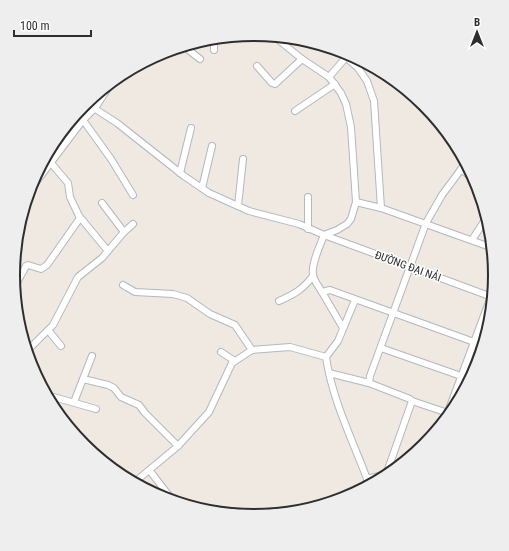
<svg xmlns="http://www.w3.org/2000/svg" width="509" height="551" font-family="'Roboto Condensed',sans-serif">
	<rect width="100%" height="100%" fill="#efe9e1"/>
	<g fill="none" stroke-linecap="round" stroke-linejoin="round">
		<defs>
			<g id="minor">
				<polyline points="276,38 302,59 329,77 341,93 346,104 351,127 356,202 351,219 347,224 337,230 324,235"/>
				<polyline points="186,48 200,59"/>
				<polyline points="214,50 214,42"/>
				<polyline points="339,51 358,68 367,81 374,101 381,208"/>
				<polyline points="257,66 272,83 275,84 302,59"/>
				<polyline points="329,77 348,55"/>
				<polyline points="86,103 117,123 184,176 209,193 249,211 299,224 324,235 492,297"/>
				<polyline points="295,111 335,84"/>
				<polyline points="83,120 111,159 133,195"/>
				<polyline points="51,163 68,183 70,197 79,216 108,251"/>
				<polyline points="461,169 476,181"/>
				<polyline points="180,173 191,128"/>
				<polyline points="202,188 212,146"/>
				<polyline points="30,190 83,120 95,108 108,88"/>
				<polyline points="308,197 308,229"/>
				<polyline points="356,202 381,208 490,247"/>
				<polyline points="102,203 124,232"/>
				<polyline points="238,206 243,159"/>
				<polyline points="472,240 485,220"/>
				<polyline points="123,285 135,292 173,294 187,298 210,314 235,325 252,350 232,363 209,412 178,446 136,481"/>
				<polyline points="15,286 26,266 28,265 41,269 47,265 80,218"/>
				<path d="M322,292C319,287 314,281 313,275C311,264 320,246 324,235"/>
				<path d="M355,300L338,341L326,357C332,400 354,443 369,484"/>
				<path d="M279,301C295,294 303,289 313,276"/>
				<polyline points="343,328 322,292 330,290 474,342"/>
				<polyline points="48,330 61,346"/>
				<polyline points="381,348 461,376"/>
				<polyline points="28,350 53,325 78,277 102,258 124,232 133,224"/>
				<polyline points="252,350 290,347 326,357"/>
				<polyline points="221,352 235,361"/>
				<polyline points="329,373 369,383 410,399 412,401 448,413"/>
				<polyline points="83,379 92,356"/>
				<polyline points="369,383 370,376 426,223 442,195 465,164"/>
				<polyline points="50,396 96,409"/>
				<polyline points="74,402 83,379 108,385 114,388 121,397 139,405 145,413 178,446"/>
				<polyline points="448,412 492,294"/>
				<polyline points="150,471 173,501"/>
				<polyline points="387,472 412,401"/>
				<polyline points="367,479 383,475"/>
			</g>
		</defs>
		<!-- minor casing -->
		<use href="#minor" stroke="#b4b7c1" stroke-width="8"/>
		<!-- minor -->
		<use href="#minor" stroke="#fff" stroke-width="6"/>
	</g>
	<g text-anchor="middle" stroke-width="3" stroke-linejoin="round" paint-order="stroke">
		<!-- street labels -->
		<g font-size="11" fill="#2e2e2e" stroke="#fff">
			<text transform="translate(408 266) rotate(20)" y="4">ĐƯỜNG ĐẠI NẢI</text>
		</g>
	</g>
	<!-- crop -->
	<path d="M0 0H509V551H0ZM20 275a234 234 0 1 1 468 0a234 234 0 1 1-468 0Z" fill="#eee" fill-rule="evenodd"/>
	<path fill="none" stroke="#2e2e2e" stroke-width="2" d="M20 275a234 234 0 1 1 468 0a234 234 0 1 1-468 0Z"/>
	<!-- north arrow -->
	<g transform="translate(477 32)" stroke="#ffffff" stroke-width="3" paint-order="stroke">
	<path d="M0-3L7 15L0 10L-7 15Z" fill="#2e2e2e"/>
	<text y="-6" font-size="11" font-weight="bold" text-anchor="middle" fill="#2e2e2e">B</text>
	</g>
	<!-- scale -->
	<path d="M14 30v6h77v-6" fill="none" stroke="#2e2e2e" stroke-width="2"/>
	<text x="20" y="30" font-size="12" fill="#2e2e2e" stroke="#ffffff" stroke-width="3" paint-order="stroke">100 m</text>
</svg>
